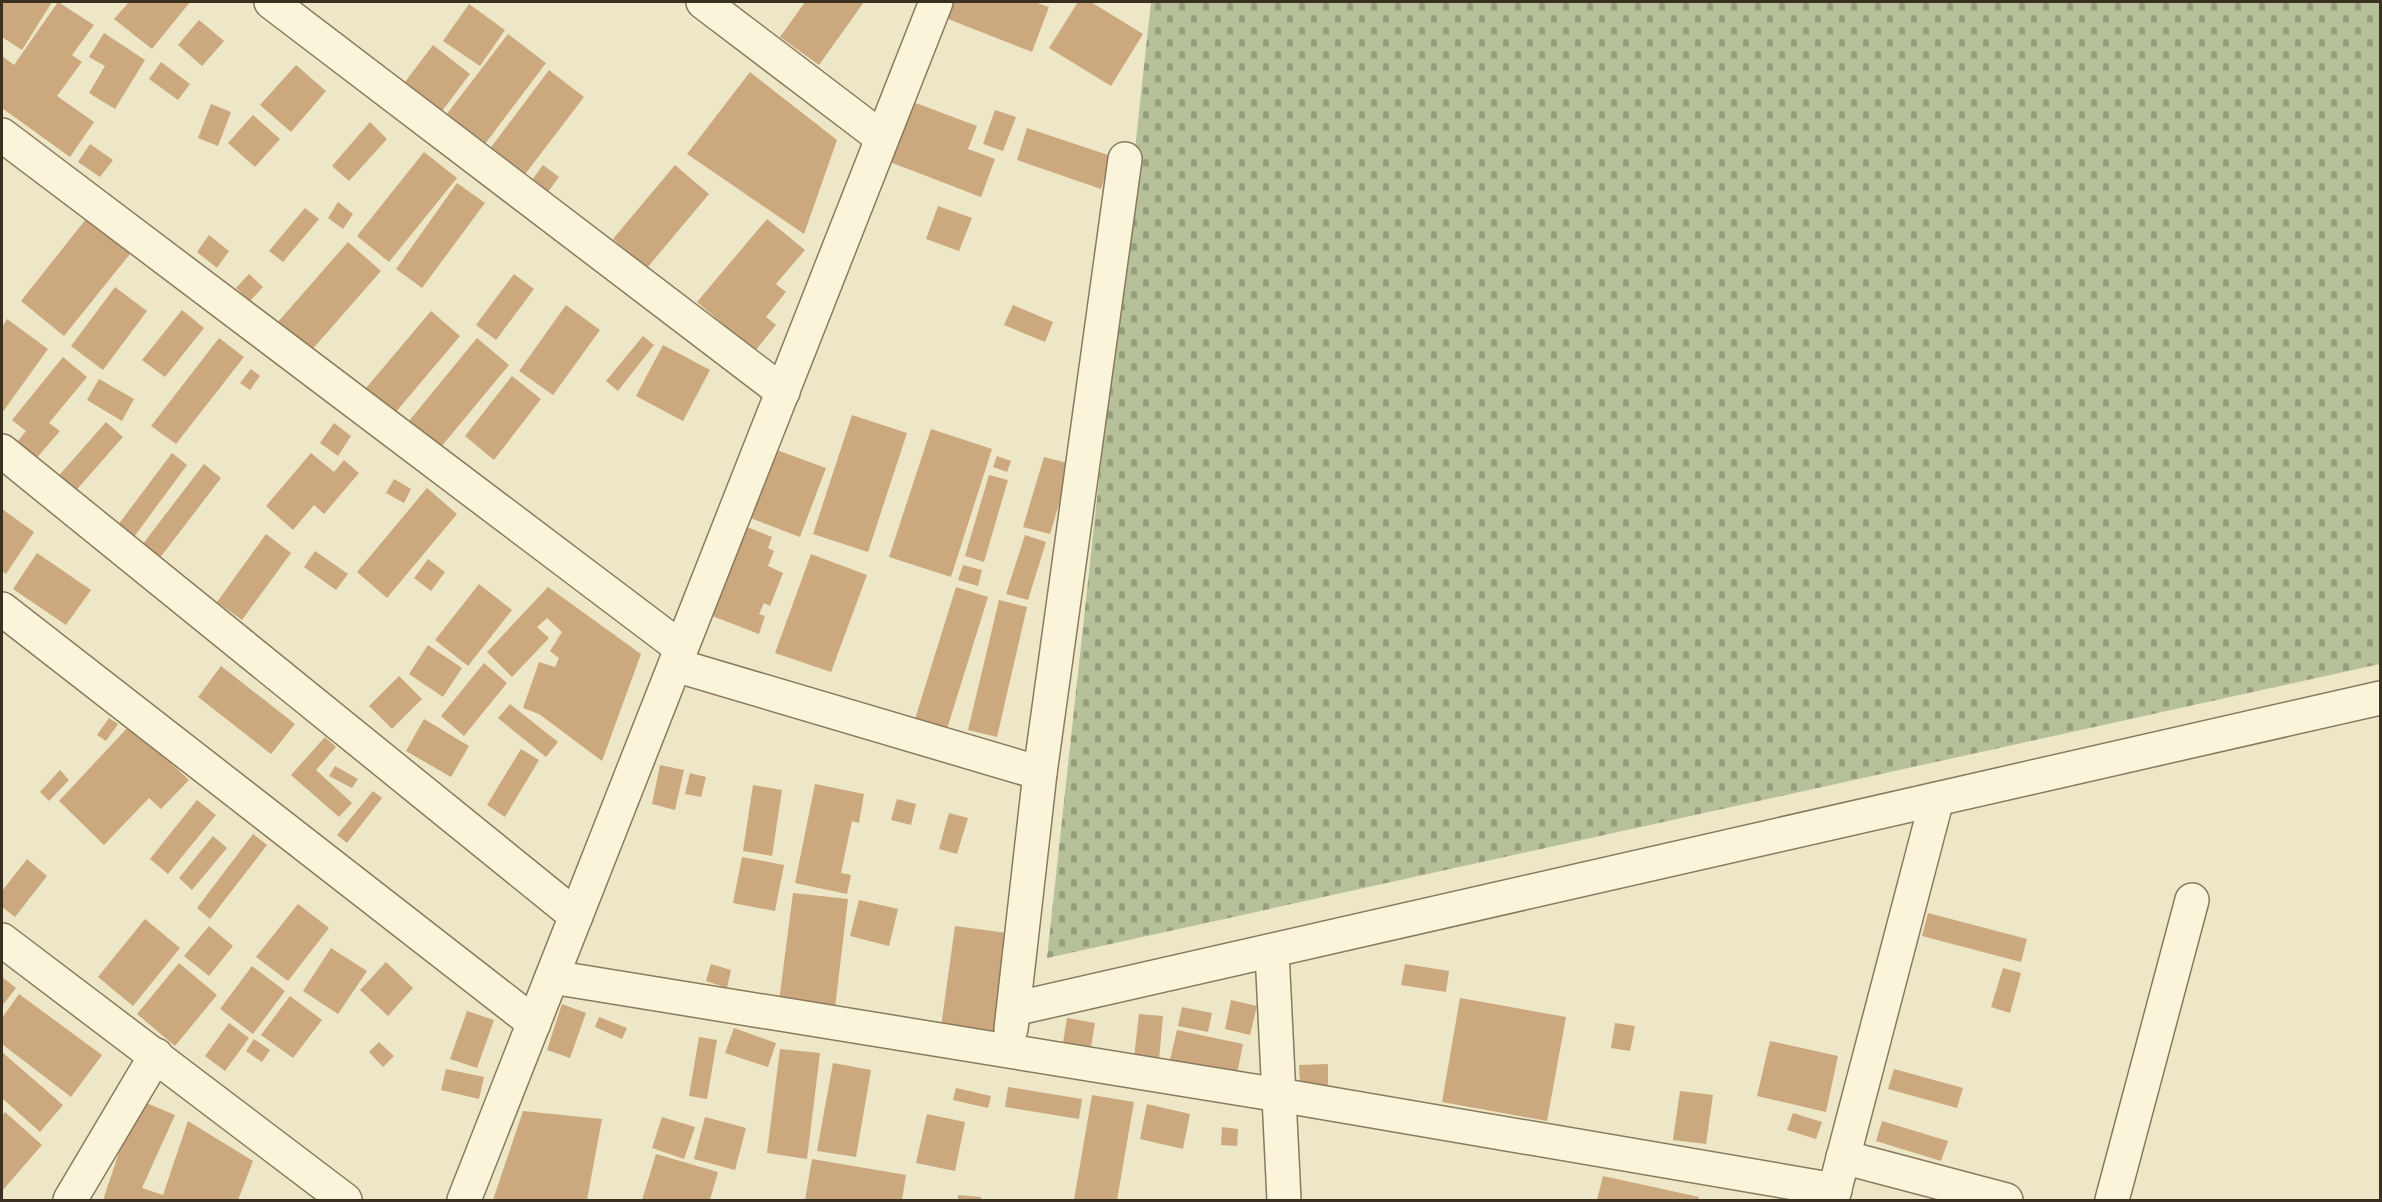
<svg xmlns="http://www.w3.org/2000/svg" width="2382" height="1202" font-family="Merriweather,serif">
	<defs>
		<pattern id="cemetery-stones" width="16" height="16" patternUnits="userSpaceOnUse" patternTransform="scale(1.5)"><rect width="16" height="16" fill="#b7c199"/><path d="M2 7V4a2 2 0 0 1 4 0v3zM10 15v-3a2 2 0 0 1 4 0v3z" fill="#969d7c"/></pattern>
	</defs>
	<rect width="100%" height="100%" fill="#eee7c7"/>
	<!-- cemetery -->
	<polygon fill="url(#cemetery-stones)" points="1151,2 2380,2 2380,664 1047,958"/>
	<!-- building -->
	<g fill="#cba87e">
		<polygon points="2,2 52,2 22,50 2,37"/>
		<polygon points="58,2 94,25 72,55 82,62 57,96 94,122 70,157 2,108 2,56 14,65"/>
		<polygon points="129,2 190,2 152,49 114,19"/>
		<polygon points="805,2 864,2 819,65 780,37"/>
		<polygon points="949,2 1034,2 1049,7 1032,52 943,17"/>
		<polygon points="1078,2 1091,2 1143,34 1111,86 1049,48"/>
		<polygon points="469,4 505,30 480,66 443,41"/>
		<polygon points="199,20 224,41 202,66 178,45"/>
		<polygon points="104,33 145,60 115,109 89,93 105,66 89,57"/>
		<polygon points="508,34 546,63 485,144 446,115"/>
		<polygon points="433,45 470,74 442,111 405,82"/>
		<polygon points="161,62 190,84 178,100 149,79"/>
		<polygon points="296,65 326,91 291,132 260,105"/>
		<polygon points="549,70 584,97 523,177 489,150"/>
		<polygon points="750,72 837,140 804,234 687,154"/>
		<polygon points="905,99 977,126 968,149 995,159 981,197 882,159"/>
		<polygon points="211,104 231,112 218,146 198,138"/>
		<polygon points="995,110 1016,117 1003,151 983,144"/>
		<polygon points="253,115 280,139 255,167 228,143"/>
		<polygon points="370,122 387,139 349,181 332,166"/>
		<polygon points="1027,128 1111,156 1101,189 1017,160"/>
		<polygon points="90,144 113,160 100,177 78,162"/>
		<polygon points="424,152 457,178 389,262 357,236"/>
		<polygon points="543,165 559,177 545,196 529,184"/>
		<polygon points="675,165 709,194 647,268 613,239"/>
		<polygon points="457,183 485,203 422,288 396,269"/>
		<polygon points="338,202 353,214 343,229 328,218"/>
		<polygon points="938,206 972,218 959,251 926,239"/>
		<polygon points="305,208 319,219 283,262 269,251"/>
		<polygon points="90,214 134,249 64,336 21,301"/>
		<polygon points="767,219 805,250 776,284 786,292 766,317 776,325 755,351 697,302"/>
		<polygon points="209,235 229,251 217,268 197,252"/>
		<polygon points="348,242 381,271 310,352 277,323"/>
		<polygon points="249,274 263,287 250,301 236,288"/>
		<polygon points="514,274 534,289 496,340 476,325"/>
		<polygon points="115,287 147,311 103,370 71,346"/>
		<polygon points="566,305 600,330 553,395 519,371"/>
		<polygon points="1013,305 1053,322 1045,342 1004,325"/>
		<polygon points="182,310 204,328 165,377 142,360"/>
		<polygon points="431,311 460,336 390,419 361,394"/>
		<polygon points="7,319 48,349 2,413 2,327"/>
		<polygon points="643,336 654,345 618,391 606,381"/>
		<polygon points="219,338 244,357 176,444 151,426"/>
		<polygon points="477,338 509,365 441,447 409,421"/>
		<polygon points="663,345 710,370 683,421 636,396"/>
		<polygon points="63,357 87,377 49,423 60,431 34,461 15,445 26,431 12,420"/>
		<polygon points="251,369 260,376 250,390 240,383"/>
		<polygon points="512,376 541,399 494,460 465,436"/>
		<polygon points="99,379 134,399 122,421 87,400"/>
		<polygon points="852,415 907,433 868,552 813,534"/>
		<polygon points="106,422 123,437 72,495 55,480"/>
		<polygon points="334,423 351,436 338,456 320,443"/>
		<polygon points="931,429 992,449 951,577 889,557"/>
		<polygon points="771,448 826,468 800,537 745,516"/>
		<polygon points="172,453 187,465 131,541 115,529"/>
		<polygon points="311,453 334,472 344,460 359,473 324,514 314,505 293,530 266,506"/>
		<polygon points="997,456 1011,461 1007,472 993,467"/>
		<polygon points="1044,457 1071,464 1050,534 1023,527"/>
		<polygon points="204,464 221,478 156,563 139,549"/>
		<polygon points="989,475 1008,480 984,562 965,556"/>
		<polygon points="394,479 411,489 404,503 386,493"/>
		<polygon points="427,488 457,514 387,598 357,572"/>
		<polygon points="2,509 34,532 6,574 2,571"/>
		<polygon points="742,525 772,537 768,548 774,551 768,566 783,573 770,606 764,603 759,614 765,616 759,634 707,614"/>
		<polygon points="266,534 291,553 242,620 217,602"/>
		<polygon points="1025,535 1046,542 1028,600 1006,594"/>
		<polygon points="315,551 348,574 336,590 304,567"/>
		<polygon points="37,553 91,590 66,625 13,589"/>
		<polygon points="811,554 867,575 831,672 775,653"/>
		<polygon points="428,559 445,572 431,591 414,578"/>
		<polygon points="963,565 982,570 978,586 958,580"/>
		<polygon points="479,584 512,610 468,666 435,640"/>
		<polygon points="548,587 641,654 602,761 539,714 523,708 539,662 555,667 559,658 550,651 562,632 547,618 537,627 549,638 512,677 487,652"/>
		<polygon points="956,587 988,597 947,729 915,719"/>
		<polygon points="999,600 1027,607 997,737 968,730"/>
		<polygon points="428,645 462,668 443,697 409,674"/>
		<polygon points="484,663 507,683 464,736 441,716"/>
		<polygon points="221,666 295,724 271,754 198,697"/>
		<polygon points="399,676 422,699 392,729 369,706"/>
		<polygon points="510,704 558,742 546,757 498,718"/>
		<polygon points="109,718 118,724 106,741 97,735"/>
		<polygon points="424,719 469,746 451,777 406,751"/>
		<polygon points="130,725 189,780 161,809 149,798 104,845 59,801"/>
		<polygon points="325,737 336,747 316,770 352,803 339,817 291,775"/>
		<polygon points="521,749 539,760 505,817 487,805"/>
		<polygon points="660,765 684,770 675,810 652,804"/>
		<polygon points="335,766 358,779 352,788 329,776"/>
		<polygon points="60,770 69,780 49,801 40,792"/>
		<polygon points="690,773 706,777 701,797 685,794"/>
		<polygon points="815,784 864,794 859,823 852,821 841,873 851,875 847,894 795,883"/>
		<polygon points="753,785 782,790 772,856 743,851"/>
		<polygon points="373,791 382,798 347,843 337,835"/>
		<polygon points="897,799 916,804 911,825 891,820"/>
		<polygon points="197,800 216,815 168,874 150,859"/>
		<polygon points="949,813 968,818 957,854 939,849"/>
		<polygon points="253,834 267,845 210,919 197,908"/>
		<polygon points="213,836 227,848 192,890 179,878"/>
		<polygon points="742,857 784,865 775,911 733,903"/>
		<polygon points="27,859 47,876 15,917 2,907 2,891"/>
		<polygon points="793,893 848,899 835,1008 779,1001"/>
		<polygon points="859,900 898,909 889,946 850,936"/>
		<polygon points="298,904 329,928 288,981 256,957"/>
		<polygon points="1928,913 2027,939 2021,962 1922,936"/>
		<polygon points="145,919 180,948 133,1006 98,977"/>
		<polygon points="209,926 233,946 209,976 184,956"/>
		<polygon points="955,926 1007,933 993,1034 941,1027"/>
		<polygon points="331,948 367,971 338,1014 303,991"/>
		<polygon points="386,962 413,988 388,1016 360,990"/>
		<polygon points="179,963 217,995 175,1046 137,1014"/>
		<polygon points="711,964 731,970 727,988 706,981"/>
		<polygon points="1405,964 1449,971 1446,992 1401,985"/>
		<polygon points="252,966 285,991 253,1034 220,1009"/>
		<polygon points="2003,968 2021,973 2010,1013 1991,1007"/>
		<polygon points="2,977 16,988 2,1006"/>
		<polygon points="19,994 102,1055 71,1097 2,1044 2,1018"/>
		<polygon points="290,996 322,1020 293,1058 261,1035"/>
		<polygon points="1460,998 1566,1017 1547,1121 1442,1102"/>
		<polygon points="1231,1000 1257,1006 1250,1035 1225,1029"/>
		<polygon points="562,1004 586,1013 570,1058 547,1050"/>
		<polygon points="1182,1007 1212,1013 1208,1032 1178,1026"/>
		<polygon points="467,1011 494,1020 477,1068 450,1059"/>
		<polygon points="1139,1014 1163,1016 1159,1060 1134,1058"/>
		<polygon points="599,1017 627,1028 622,1039 595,1027"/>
		<polygon points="1067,1018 1095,1023 1091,1047 1063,1043"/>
		<polygon points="229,1023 249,1038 225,1071 205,1056"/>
		<polygon points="1615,1023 1635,1026 1630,1051 1611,1048"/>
		<polygon points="734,1028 776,1043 768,1067 725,1053"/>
		<polygon points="1177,1030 1243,1044 1237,1074 1170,1060"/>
		<polygon points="699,1037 717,1040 707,1099 689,1096"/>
		<polygon points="254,1039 270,1050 262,1062 246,1051"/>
		<polygon points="1770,1041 1838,1056 1826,1112 1757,1096"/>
		<polygon points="379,1042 394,1056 383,1067 369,1052"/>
		<polygon points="780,1049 820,1053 807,1159 767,1153"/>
		<polygon points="2,1052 63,1105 40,1132 2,1098"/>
		<polygon points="833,1063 871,1070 856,1157 817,1151"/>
		<polygon points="1328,1064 1328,1085 1300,1085 1299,1065"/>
		<polygon points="446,1069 484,1077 479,1099 441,1090"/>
		<polygon points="1894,1069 1963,1088 1957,1108 1888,1089"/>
		<polygon points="1008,1087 1082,1099 1079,1119 1005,1107"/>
		<polygon points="956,1088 991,1096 988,1108 953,1100"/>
		<polygon points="1680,1091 1713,1095 1706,1144 1673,1140"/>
		<polygon points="1092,1095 1134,1102 1117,1200 1074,1200"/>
		<polygon points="137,1099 175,1115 142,1188 163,1195 188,1121 253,1161 238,1200 103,1200"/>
		<polygon points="1147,1104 1190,1114 1183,1149 1140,1139"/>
		<polygon points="523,1111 602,1119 587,1200 493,1200"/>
		<polygon points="5,1112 42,1145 2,1191 2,1116"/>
		<polygon points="1793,1113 1822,1122 1816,1139 1787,1130"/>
		<polygon points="927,1114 965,1122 955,1171 916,1163"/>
		<polygon points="662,1117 695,1127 684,1159 652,1148"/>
		<polygon points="705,1117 746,1128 735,1170 694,1159"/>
		<polygon points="1882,1121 1948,1141 1941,1161 1876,1141"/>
		<polygon points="1222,1127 1238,1129 1237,1146 1221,1145"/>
		<polygon points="656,1154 718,1172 710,1200 642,1200"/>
		<polygon points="812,1159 906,1175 902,1200 805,1200"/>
		<polygon points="1603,1176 1699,1197 1698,1200 1597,1200"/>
		<polygon points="958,1195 981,1197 981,1200 958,1200"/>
	</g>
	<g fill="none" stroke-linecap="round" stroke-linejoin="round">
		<defs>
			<g id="street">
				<polyline points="271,2 783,392"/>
				<polyline points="703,2 882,138"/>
				<polyline points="2,135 681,648"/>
				<polyline points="2,451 576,916"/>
				<polyline points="2,609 534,1023"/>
				<polyline points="675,665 1040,773"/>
				<polyline points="2,940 345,1200"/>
				<polyline points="1272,952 1284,1200"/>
				<polyline points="552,977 1279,1095 1835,1190"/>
				<polyline points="1014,1009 2380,698"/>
				<polyline points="1011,1029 1040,773 1125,159"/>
				<polyline points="1843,1157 2006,1200"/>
				<polyline points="70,1200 156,1055"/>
				<polyline points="464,1200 936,2"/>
				<polyline points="1832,1200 1937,799"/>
				<polyline points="2112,1200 2192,900"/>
			</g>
		</defs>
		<!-- street casing -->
		<use href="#street" stroke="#897a5c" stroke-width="36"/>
		<!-- street -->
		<use href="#street" stroke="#f9f4da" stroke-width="33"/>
	</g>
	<!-- border -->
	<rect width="2382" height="1202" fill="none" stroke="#3a3020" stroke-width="6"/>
</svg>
